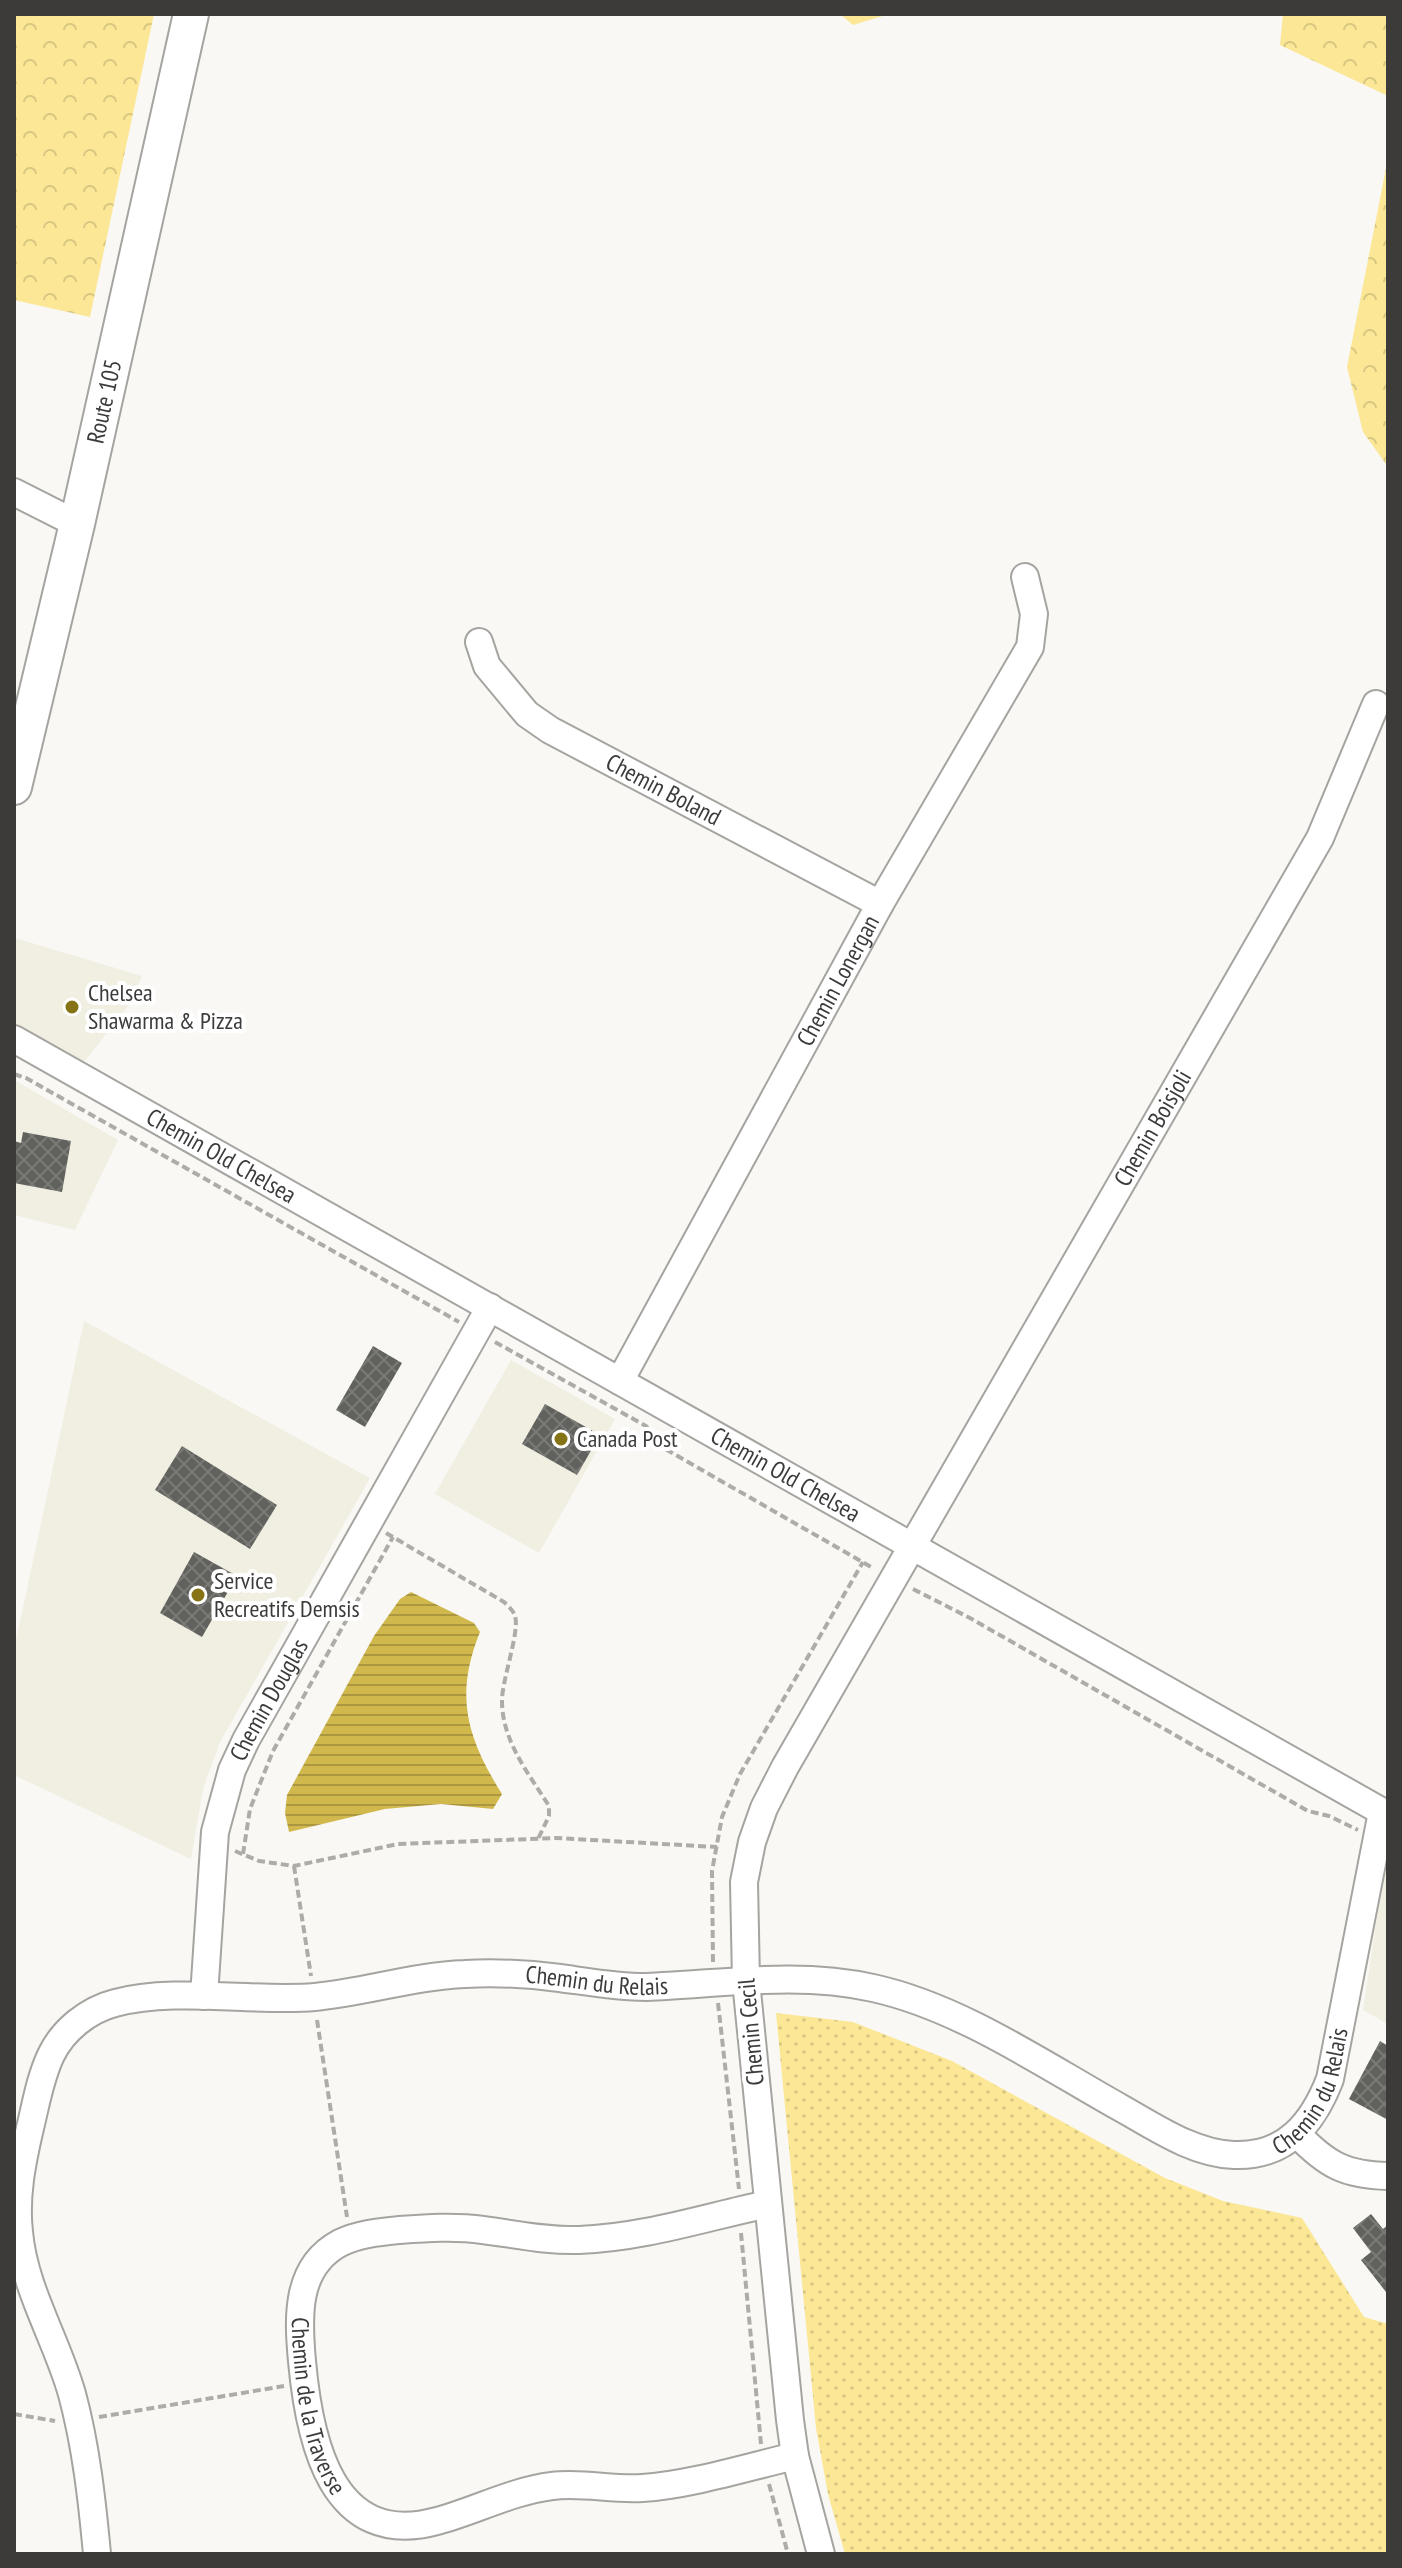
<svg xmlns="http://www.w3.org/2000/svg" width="1402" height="2568" font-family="'PT Sans Narrow',sans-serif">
	<defs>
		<pattern id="forest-crowns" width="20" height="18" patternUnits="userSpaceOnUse" patternTransform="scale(2)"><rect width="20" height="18" fill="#fbe795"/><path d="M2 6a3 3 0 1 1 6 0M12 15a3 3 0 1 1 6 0" fill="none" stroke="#d8c781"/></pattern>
		<pattern id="park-dots" width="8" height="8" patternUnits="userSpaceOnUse" patternTransform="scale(2)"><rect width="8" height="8" fill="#fbe795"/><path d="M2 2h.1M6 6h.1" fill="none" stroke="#d8c781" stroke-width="1.8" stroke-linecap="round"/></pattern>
		<pattern id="water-rules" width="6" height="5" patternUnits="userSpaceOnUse" patternTransform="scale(2)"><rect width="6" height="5" fill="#d1b84d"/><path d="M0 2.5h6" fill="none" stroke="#ab9741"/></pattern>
		<pattern id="building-cross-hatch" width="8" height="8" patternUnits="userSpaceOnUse" patternTransform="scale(2)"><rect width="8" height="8" fill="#61615d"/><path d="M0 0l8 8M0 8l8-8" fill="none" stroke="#7a7a77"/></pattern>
	</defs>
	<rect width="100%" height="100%" fill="#f9f8f4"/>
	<!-- built -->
	<g fill="#f1eee2">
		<polygon points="15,938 142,976 129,1005 84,1062 14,1026"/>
		<polygon points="14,1080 118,1140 75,1230 14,1215"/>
		<polygon points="84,1321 370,1478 220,1742 203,1789 191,1859 14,1775 14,1650"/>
		<polygon points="511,1360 615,1419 539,1553 435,1494"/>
		<polygon points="1388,1868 1388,2024 1363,2010 1383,1877"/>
	</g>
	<!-- forest -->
	<g fill="url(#forest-crowns)">
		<polygon points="14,14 154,14 90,317 14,300"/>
		<polygon points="840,14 889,14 853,25"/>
		<polygon points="1283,14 1388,14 1388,96 1280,45"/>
		<polygon points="1388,158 1388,467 1363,432 1347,367"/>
	</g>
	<!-- park -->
	<polygon fill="url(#park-dots)" points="776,2013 853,2022 952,2061 1165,2178 1223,2201 1302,2218 1364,2317 1388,2324 1388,2554 845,2554 828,2494 816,2428"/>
	<!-- water -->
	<path fill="url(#water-rules)" d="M411,1592L474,1623L480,1632C454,1696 467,1738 502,1794L493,1809L441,1804L385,1809L289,1832L285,1813L287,1795L374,1636L400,1599Z"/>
	<!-- building -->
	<g fill="url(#building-cross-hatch)">
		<polygon points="23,1132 71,1141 62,1192 14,1183 14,1141 21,1143"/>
		<polygon points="373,1346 402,1363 365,1427 336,1410"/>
		<polygon points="545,1404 600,1435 577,1475 522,1444"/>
		<polygon points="182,1446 277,1505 250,1549 155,1490"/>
		<polygon points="194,1552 237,1576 202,1637 160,1613"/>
		<polygon points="1380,2041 1388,2046 1388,2120 1349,2099"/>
		<polygon points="1371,2214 1383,2229 1388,2225 1386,2292 1361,2260 1371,2252 1353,2228"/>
	</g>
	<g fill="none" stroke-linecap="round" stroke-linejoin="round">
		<defs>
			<g id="minor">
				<polyline points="14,492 77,524"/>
				<path id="s1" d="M479,642L487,666L527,714L550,730L880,904"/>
				<path id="s2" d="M14,1039L1388,1815"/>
				<path id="s3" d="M620,1381L880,904L1030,647L1034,614L1025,577"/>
				<path id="s4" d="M204,1996L215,1832L232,1770L246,1740L490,1307"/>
				<path d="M1297,2134C1327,2165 1345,2175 1388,2176"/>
				<path id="s5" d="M768,2204C706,2217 643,2238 579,2240C546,2241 515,2234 483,2230C455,2226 427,2228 399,2230C379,2232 358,2234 340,2243C295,2267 298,2318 302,2361C309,2439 331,2550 437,2521C475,2511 512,2491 552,2486C582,2482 612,2490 642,2488C690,2485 748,2467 795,2456"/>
				<path id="s6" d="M97,2554C92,2500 86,2446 72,2394C57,2340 24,2289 19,2232C15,2197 22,2162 30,2128C36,2104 40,2078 51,2055C63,2030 88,2010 115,2003C175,1987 252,2002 315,1997C366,1992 414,1976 465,1974C497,1972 529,1974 560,1978C589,1982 617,1987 646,1987C721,1984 799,1971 873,1988C960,2007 1044,2065 1121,2108C1155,2127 1194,2154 1234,2155C1286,2157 1313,2123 1330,2079L1382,1812"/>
				<path id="s7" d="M821,2554L795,2456L790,2420L746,1981L744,1882L752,1842L764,1808L785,1767L1320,838L1376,704"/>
			</g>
			<g id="major">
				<path id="s8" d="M14,787L77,524L191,14"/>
			</g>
		</defs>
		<!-- minor casing -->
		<use href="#minor" stroke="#a5a4a0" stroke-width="30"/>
		<!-- major casing -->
		<use href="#major" stroke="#a5a4a0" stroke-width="38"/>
		<!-- path -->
		<g stroke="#adaca9" stroke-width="4" stroke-dasharray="8 4" stroke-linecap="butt">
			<polyline points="14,1074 26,1078 459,1322"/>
			<polyline points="495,1342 646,1426 660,1446 873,1568"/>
			<path d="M386,1533L504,1602C508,1606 513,1610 515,1616C520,1632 502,1679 502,1701C502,1741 529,1774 549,1806V1816L538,1839"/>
			<polyline points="913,1589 970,1618 1308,1811 1329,1816 1358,1830"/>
			<polyline points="235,1851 259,1861 294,1866 398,1844 556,1838 717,1847"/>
			<polyline points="243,1854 250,1809 273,1751 393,1537"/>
			<polyline points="294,1866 311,1976"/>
			<polyline points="713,1962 712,1871 722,1817 740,1774 863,1562"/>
			<polyline points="718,2003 739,2189"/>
			<polyline points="317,2020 347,2217"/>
			<polyline points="741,2233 761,2444"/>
			<polyline points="14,2414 55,2421"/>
			<polyline points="99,2417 284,2386"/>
			<polyline points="769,2484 788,2554"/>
		</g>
		<!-- minor -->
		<use href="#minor" stroke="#fff" stroke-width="26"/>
		<!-- major -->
		<use href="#major" stroke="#fff" stroke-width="34"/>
	</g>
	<!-- markers -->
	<g fill="#867315" stroke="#fff" stroke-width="3">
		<circle cx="72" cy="1007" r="8"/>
		<circle cx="561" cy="1439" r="8"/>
		<circle cx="198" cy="1595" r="8"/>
	</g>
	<g text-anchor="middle" stroke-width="8" stroke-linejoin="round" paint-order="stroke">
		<!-- street labels -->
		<g font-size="24" fill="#3c3b3a" stroke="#fff">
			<text dy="8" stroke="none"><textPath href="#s8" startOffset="396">Route 105</textPath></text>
			<text dy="8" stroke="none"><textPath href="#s1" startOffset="244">Chemin Boland</textPath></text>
			<text dy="8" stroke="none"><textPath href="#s3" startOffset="456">Chemin Lonergan</textPath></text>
			<text dy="8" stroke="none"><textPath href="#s7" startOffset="1538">Chemin Boisjoli</textPath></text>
			<text dy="8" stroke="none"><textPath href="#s2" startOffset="238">Chemin Old Chelsea</textPath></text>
			<text dy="8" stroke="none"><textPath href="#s2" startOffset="886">Chemin Old Chelsea</textPath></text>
			<text dy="8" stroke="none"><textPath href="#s4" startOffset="308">Chemin Douglas</textPath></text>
			<text dy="8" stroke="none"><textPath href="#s6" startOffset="1084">Chemin du Relais</textPath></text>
			<text transform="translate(751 2032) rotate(-95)" y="8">Chemin Cecil</text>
			<text dy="8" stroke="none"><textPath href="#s6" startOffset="1874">Chemin du Relais</textPath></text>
			<text dy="8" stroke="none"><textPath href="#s5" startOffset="614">Chemin de la Traverse</textPath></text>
		</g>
		<!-- poi labels -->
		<g font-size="24" fill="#3c3b3a" stroke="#fff" text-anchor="start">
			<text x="88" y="1001">Chelsea<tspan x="88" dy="28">Shawarma &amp; Pizza</tspan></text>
			<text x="577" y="1447">Canada Post</text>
			<text x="214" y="1589">Service<tspan x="214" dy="28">Recreatifs Demsis</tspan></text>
		</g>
	</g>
	<!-- border -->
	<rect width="1402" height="2568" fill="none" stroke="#3c3b3a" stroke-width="32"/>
</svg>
